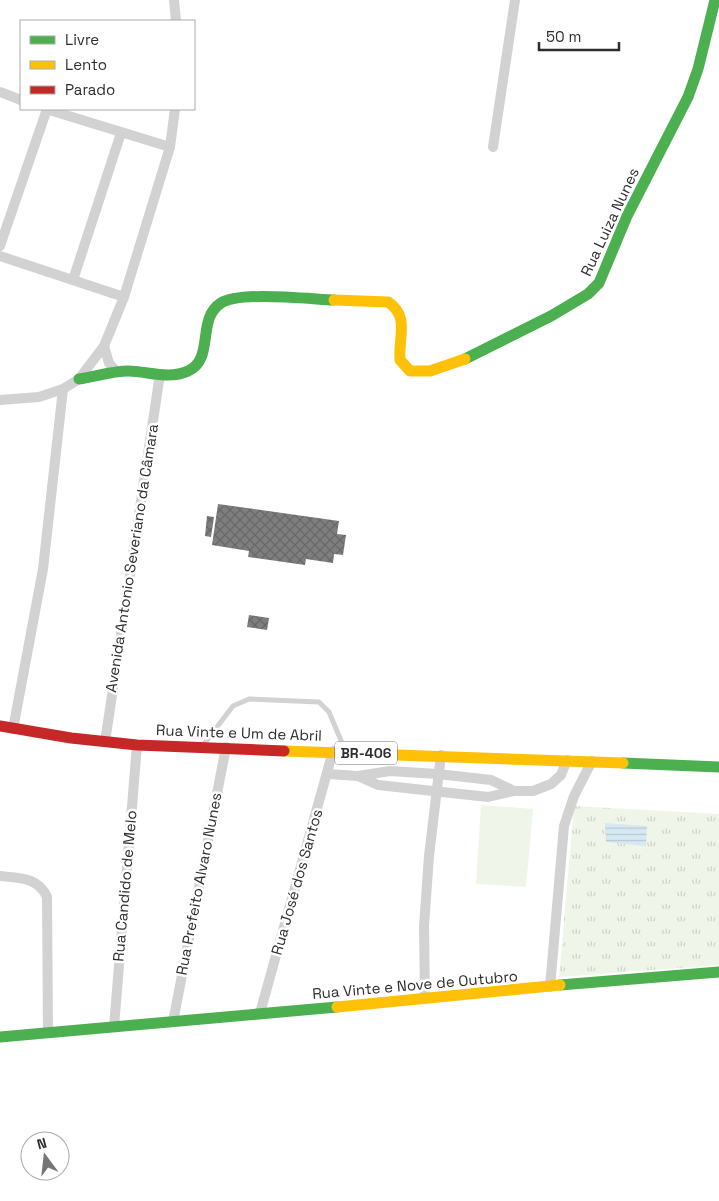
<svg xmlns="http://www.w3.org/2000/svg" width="719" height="1201" font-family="'Space Grotesk',sans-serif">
	<defs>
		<pattern id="park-tufts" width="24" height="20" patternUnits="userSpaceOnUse" patternTransform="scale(1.25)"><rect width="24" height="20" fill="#f0f5ea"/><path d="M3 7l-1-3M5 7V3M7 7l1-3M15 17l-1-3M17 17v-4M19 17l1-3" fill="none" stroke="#ced2c9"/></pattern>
		<pattern id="water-rules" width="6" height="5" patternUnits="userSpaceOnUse" patternTransform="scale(1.25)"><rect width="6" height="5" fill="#d6e9f2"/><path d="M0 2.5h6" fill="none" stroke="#b8c8d0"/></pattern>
		<pattern id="building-cross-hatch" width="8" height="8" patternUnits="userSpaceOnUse" patternTransform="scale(1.25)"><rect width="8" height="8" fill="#7e7e7e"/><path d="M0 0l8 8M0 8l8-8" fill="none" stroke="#686868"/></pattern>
	</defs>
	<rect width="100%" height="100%" fill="#fff"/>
	<!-- grass -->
	<polygon fill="#f0f5ea" points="481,805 533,809 526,887 476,884"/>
	<!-- park -->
	<polygon fill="url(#park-tufts)" points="574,806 719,814 719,965 559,977"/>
	<!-- water -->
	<polygon fill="url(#water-rules)" points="605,823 647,826 646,846 606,842"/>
	<!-- building -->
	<g fill="url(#building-cross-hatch)">
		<polygon points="218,504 339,521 337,534 346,535 343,555 334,554 333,563 306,559 305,565 248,557 249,551 212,545"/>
		<polygon points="207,516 214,517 211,537 205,536"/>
		<polygon points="249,615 269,618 267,630 247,627"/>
	</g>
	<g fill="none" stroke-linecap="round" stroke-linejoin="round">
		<!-- lane -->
		<polyline stroke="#d2d2d2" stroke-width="5" points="204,744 233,706 249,699 319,702 329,712 345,750"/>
		<!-- street -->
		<g stroke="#d2d2d2" stroke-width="10">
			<polyline points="174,0 176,21"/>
			<polyline points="0,92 21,100"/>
			<polyline points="46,109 170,147"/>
			<polyline points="493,147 515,0"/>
			<polyline points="0,246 47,109"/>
			<polyline points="0,256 124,297"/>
			<polyline points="73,280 121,133"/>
			<polyline points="104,346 109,363 117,372"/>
			<polyline points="0,400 39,397 63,389 79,379 104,346 124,297 170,147 175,109"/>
			<polyline points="13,729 43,569 63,389"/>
			<polyline points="105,742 160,374"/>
			<polyline points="328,774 358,776 390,771 438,774 491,780 514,791"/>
			<polyline points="358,776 378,785 488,797 514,791 533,791 551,784 561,775 567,760"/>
			<path d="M0,876C19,878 38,877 47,897L48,1033"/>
			<polyline points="550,987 564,826 574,796 592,761"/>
			<polyline points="425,998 424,926 429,856 441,755"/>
			<polyline points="260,1013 333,751"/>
			<polyline points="173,1022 226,747"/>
			<polyline points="114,1027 137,745"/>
		</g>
		<!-- fast -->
		<g stroke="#4caf50" stroke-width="11">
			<polyline points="465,359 551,316 588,294 599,283 627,216 688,97 698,69 715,0"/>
			<path d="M79,379C95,377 111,371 128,371C147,371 169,380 188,371C215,359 196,319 221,303C239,291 310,299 334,300"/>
			<polyline points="623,763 719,767"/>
			<polyline points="560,985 719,972"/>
			<polyline points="0,1037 337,1007"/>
		</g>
		<!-- slow -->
		<g stroke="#ffc107" stroke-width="11">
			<path d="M334,300L388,302C410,316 398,338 400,360L410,371H430L465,359"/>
			<polyline points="284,751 623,763"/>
			<polyline points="337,1007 560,985"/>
		</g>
		<!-- jam -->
		<polyline stroke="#c62828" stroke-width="11" points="0,726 71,738 137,745 284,751"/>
	</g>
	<g text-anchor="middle" stroke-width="5" stroke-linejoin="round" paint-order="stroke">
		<!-- shield labels -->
		<rect fill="#fff" stroke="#6c6c6c" stroke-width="1" x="335" y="741.5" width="62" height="23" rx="4"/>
		<g font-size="14" font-weight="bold" fill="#2d2d2d">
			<text x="366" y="758">BR-406</text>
		</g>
		<!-- street labels -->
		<g font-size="15" fill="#2d2d2d" stroke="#fff">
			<text transform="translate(610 222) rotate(-65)" y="5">Rua Luiza Nunes</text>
			<text transform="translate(132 558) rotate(-81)" y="5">Avenida Antonio Severiano da Câmara</text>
			<text transform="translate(239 733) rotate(2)" y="5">Rua Vinte e Um de Abril</text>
			<text transform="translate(297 882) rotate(-74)" y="5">Rua José dos Santos</text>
			<text transform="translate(199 884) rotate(-79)" y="5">Rua Prefeito Alvaro Nunes</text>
			<text transform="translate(125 886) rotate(-85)" y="5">Rua Candido de Melo</text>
			<text transform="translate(415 985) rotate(-5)" y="5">Rua Vinte e Nove de Outubro</text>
		</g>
	</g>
	<!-- legend -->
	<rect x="20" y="20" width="175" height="90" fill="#ffffff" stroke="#ababab"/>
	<rect x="30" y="36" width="25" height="8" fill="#4caf50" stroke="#ababab"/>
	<text x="65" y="45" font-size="15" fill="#2d2d2d">Livre</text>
	<rect x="30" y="61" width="25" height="8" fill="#ffc107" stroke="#ababab"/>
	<text x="65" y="70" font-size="15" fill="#2d2d2d">Lento</text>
	<rect x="30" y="86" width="25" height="8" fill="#c62828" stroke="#ababab"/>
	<text x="65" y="95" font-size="15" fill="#2d2d2d">Parado</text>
	<!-- north arrow -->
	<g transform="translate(45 1156) rotate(345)"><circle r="24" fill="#ffffff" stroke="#ababab"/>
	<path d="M0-4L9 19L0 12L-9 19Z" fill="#767676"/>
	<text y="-8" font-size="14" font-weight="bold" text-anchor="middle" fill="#2d2d2d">N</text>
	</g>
	<!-- scale -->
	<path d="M539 42v8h80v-8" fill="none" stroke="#2d2d2d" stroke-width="2.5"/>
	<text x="546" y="42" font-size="15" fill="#2d2d2d" stroke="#ffffff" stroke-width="4" paint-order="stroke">50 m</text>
</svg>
